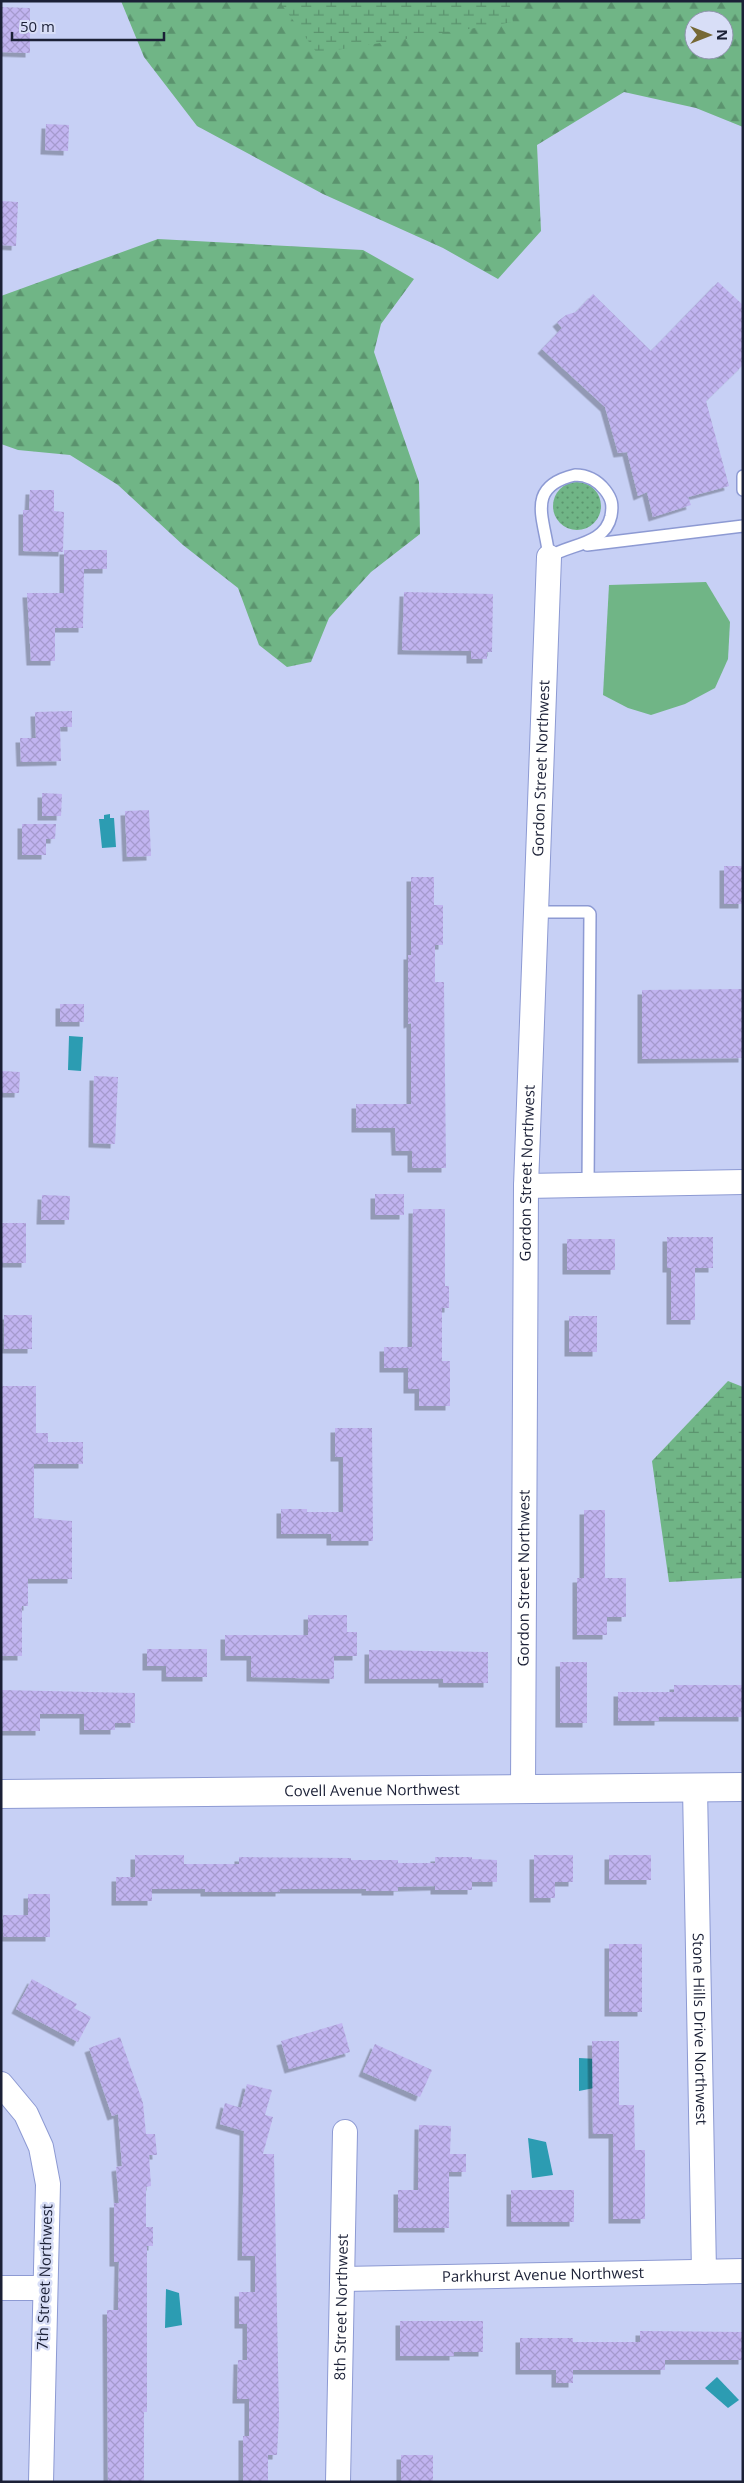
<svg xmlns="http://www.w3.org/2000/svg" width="744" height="2483" font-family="'Open Sans',sans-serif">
	<defs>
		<pattern id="grass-dots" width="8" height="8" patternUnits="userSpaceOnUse" patternTransform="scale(1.25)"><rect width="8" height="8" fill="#70b586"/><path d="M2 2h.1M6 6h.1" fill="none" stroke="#5b936e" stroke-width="1.8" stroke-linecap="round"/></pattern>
		<pattern id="forest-firs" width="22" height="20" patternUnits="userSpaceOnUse" patternTransform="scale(1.25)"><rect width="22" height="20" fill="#70b586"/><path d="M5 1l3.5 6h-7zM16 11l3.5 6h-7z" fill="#5b936e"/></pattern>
		<pattern id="wetland-marsh" width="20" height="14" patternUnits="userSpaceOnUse" patternTransform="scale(1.25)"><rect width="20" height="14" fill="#70b586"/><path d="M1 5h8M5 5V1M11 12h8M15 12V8" fill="none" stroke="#5b936e"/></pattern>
		<pattern id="building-cross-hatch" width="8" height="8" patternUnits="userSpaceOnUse" patternTransform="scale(1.25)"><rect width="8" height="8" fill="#c1b4f0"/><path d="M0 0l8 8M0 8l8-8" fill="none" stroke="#a59ace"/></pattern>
		<filter id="shadow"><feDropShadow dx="-4.5" dy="4.5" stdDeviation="0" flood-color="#0004"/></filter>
	</defs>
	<rect width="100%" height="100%" fill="#c7d0f5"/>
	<!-- grass -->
	<circle fill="url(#grass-dots)" cx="577" cy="506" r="24"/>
	<!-- forest -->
	<g fill="url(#forest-firs)" fill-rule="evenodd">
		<path d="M121,1H743V127L696,108L624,92L537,145L541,231L498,279L443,248L323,194L197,126L144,57ZM694,20H724V50H694Z"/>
		<polygon points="158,239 363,250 414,279 381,324 374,352 419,482 420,534 371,572 329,618 311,662 287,667 259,645 238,588 183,545 118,485 70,455 18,450 1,444 1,296"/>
	</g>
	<!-- wetland -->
	<g fill="url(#wetland-marsh)">
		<polygon points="279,1 509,1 513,22 317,53"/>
		<polygon points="728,1381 743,1387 743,1578 669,1582 652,1461"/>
	</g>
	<!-- pitch -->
	<polygon fill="#70b586" points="706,582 730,622 728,659 715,688 685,704 651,715 628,708 603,695 609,585"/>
	<!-- water -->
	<g fill="#2c9cb2">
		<polygon points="110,814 110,818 114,818 116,847 102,848 99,819 104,819 104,815"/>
		<polygon points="69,1036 83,1037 81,1071 68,1070"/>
		<polygon points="579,2058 597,2059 599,2087 579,2091"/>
		<polygon points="528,2138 546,2142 553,2175 532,2178"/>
		<polygon points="166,2289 179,2293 182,2325 165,2328"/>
		<polygon points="717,2377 739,2400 728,2408 705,2388"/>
	</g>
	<!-- building -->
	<g fill="url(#building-cross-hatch)" filter="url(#shadow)">
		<polygon points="1,7 30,8 30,53 1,52"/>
		<polygon points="46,124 69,125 68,151 45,150"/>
		<polygon points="1,201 18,202 16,246 1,245"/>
		<polygon points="718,282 743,305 743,365 706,401 729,486 688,497 691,505 653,517 647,492 638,496 627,452 618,453 605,407 542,349 562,328 557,322 566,315 576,312 593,294 651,351"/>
		<polygon points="30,490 54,490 54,511 64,512 63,552 23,551 23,510 29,510"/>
		<polygon points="64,550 107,550 107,569 84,569 83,628 55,628 55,661 31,661 27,593 64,593"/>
		<polygon points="404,592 493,594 492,652 487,652 487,659 471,659 471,651 402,650"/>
		<polygon points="72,711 72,727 60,727 61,761 21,762 20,738 36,738 35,712"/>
		<polygon points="42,793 62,794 61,816 42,816"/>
		<polygon points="149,810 151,856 127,857 125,811"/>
		<polygon points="22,824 56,824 55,839 46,839 46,855 22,855"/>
		<rect x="724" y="866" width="19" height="38"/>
		<polygon points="411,877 434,877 434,905 443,905 443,945 435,945 435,982 444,982 446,1168 412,1168 412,1151 396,1151 395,1128 356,1128 356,1104 411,1104 411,1023 408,1024 408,955 411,955"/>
		<polygon points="743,989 743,1058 642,1059 642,990"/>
		<rect x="60" y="1004" width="24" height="18"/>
		<polygon points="1,1071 20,1072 19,1093 1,1093"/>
		<polygon points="94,1076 118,1077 115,1144 93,1143"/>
		<rect x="375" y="1194" width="29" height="21"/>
		<polygon points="42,1195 70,1196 69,1220 41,1220"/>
		<polygon points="413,1209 445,1209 445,1286 449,1286 449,1308 442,1308 442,1361 450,1361 450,1406 419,1406 419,1389 408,1389 408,1368 384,1368 384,1347 412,1347"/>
		<rect x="1" y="1223" width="25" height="40"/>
		<polygon points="667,1237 713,1237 713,1268 695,1268 695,1320 671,1320 671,1268 667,1268"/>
		<rect x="567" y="1239" width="48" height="31"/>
		<rect x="4" y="1315" width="28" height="34"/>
		<rect x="569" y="1316" width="28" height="36"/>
		<polygon points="1,1386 36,1386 36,1433 48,1433 48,1442 83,1442 83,1464 34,1464 34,1518 72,1521 72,1579 28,1579 28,1606 22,1606 22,1656 1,1656"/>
		<polygon points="335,1428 372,1428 373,1541 331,1541 331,1534 281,1534 281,1509 307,1509 307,1512 343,1512 343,1457 335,1457"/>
		<polygon points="584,1510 605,1510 605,1578 626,1578 626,1617 607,1617 607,1635 577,1635 577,1578 584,1578"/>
		<polygon points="308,1615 347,1615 347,1632 357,1632 357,1656 334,1656 334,1679 251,1677 251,1656 225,1656 225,1635 308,1635"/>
		<polygon points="147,1649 207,1649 207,1677 166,1677 166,1666 147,1666"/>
		<polygon points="369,1650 488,1652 488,1683 443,1683 443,1679 369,1679"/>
		<rect x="560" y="1662" width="27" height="61"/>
		<polygon points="674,1685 743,1685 743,1717 659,1717 659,1721 618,1721 618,1692 674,1692"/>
		<polygon points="2,1690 135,1693 135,1723 115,1723 115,1730 84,1730 84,1714 40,1714 40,1731 2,1731"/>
		<polygon points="135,1855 184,1855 184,1864 239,1864 239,1857 351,1858 351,1860 398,1860 398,1863 435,1863 435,1857 472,1857 472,1859 497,1860 497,1882 472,1882 472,1890 435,1890 435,1886 398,1887 398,1891 366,1891 366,1889 280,1889 280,1892 205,1892 205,1889 152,1889 152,1901 116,1901 116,1877 135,1877"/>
		<polygon points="534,1855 573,1855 573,1882 555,1882 555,1898 534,1898"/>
		<rect x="609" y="1855" width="42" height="25"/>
		<polygon points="28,1894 50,1894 50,1937 3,1937 3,1915 28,1915"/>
		<rect x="609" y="1944" width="33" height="68"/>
		<polygon points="32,1979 77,2004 74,2008 91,2017 78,2042 16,2009"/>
		<polygon points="342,2023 350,2052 289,2069 281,2041"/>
		<polygon points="120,2037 143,2103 146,2134 155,2134 157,2155 149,2155 151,2186 146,2187 146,2227 153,2227 153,2246 147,2246 147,2412 144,2412 144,2482 108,2482 107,2310 118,2310 119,2262 114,2262 114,2203 119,2203 116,2167 122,2166 118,2114 112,2116 89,2048"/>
		<polygon points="592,2041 619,2041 619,2105 634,2105 635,2150 645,2150 645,2219 613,2219 613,2134 593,2134"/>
		<polygon points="375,2044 432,2070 420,2097 363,2072"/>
		<polygon points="247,2084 272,2090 265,2115 273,2117 263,2154 274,2154 279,2416 277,2455 268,2455 268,2482 243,2482 243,2436 249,2436 249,2399 237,2399 238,2360 247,2360 247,2324 239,2324 239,2292 255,2292 255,2256 242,2256 244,2131 220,2124 225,2103 241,2108"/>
		<polygon points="419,2125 451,2126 450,2154 466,2154 466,2172 449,2172 449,2228 398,2228 398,2190 418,2190"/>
		<rect x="511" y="2190" width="63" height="32"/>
		<polygon points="400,2321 483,2321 483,2352 454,2352 454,2356 400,2356"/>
		<polygon points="640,2331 743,2332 743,2360 665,2360 665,2370 573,2370 573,2383 556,2383 556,2370 520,2370 520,2338 573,2338 573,2342 640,2342"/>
		<rect x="401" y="2455" width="32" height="27"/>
	</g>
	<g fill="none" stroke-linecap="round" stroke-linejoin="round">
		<defs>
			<g id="service">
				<path d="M575,475C588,475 597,480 605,490C612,499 613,505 611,516C605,545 569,544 549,557C545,519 524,487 575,475Z"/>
				<polyline points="743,476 743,490"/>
				<polyline points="587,545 743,526"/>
				<polyline points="536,912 588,912 590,914 588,1185"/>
			</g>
			<g id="minor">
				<polyline points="526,1186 743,1182"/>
				<path id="s1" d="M695,1788L704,2272"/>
				<path id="s2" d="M523,1789L526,1186L549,557"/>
				<polyline points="1,2084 26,2114 41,2147 48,2184 41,2482"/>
				<path id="s3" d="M343,2279L743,2271"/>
				<polyline points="1,2288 44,2288"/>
				<path id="s4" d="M338,2482L345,2132"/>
			</g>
			<g id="tertiary">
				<path id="s5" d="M1,1794L743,1787"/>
			</g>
		</defs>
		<!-- service casing -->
		<use href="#service" stroke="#8d9ad3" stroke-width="14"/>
		<!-- minor casing -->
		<use href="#minor" stroke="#8d9ad3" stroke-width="26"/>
		<!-- tertiary casing -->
		<use href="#tertiary" stroke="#8d9ad3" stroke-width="30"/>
		<!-- service -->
		<use href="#service" stroke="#fff" stroke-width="11"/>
		<!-- minor -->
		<use href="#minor" stroke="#fff" stroke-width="24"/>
		<!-- tertiary -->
		<use href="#tertiary" stroke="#fff" stroke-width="28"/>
	</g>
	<g text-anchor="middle" stroke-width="5" stroke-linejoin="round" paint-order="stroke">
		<!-- street labels -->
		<g font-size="15" fill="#1b2036" stroke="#d8def7">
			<text dy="5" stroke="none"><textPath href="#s2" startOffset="1021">Gordon Street Northwest</textPath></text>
			<text dy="5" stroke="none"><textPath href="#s2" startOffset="616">Gordon Street Northwest</textPath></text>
			<text dy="5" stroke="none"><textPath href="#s2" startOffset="211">Gordon Street Northwest</textPath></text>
			<text dy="5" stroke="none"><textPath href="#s5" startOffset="371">Covell Avenue Northwest</textPath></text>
			<text dy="5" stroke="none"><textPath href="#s1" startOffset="241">Stone Hills Drive Northwest</textPath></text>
			<text dy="5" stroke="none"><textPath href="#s3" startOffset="200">Parkhurst Avenue Northwest</textPath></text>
			<text transform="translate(45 2277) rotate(-88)" y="5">7th Street Northwest</text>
			<text dy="5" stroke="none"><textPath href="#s4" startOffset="175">8th Street Northwest</textPath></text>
		</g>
	</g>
	<!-- border -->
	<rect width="744" height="2483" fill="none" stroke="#1b2036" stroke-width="5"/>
	<!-- north arrow -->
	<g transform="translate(709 35) rotate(90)"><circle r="24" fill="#d8def7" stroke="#8c92aa"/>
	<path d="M0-4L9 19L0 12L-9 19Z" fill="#766835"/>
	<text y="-8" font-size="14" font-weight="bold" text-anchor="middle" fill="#1b2036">N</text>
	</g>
	<!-- scale -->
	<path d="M12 32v8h152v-8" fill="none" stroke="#1b2036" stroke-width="2.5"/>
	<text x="20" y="32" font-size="15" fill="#1b2036" stroke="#d8def7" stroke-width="4" paint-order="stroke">50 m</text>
</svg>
